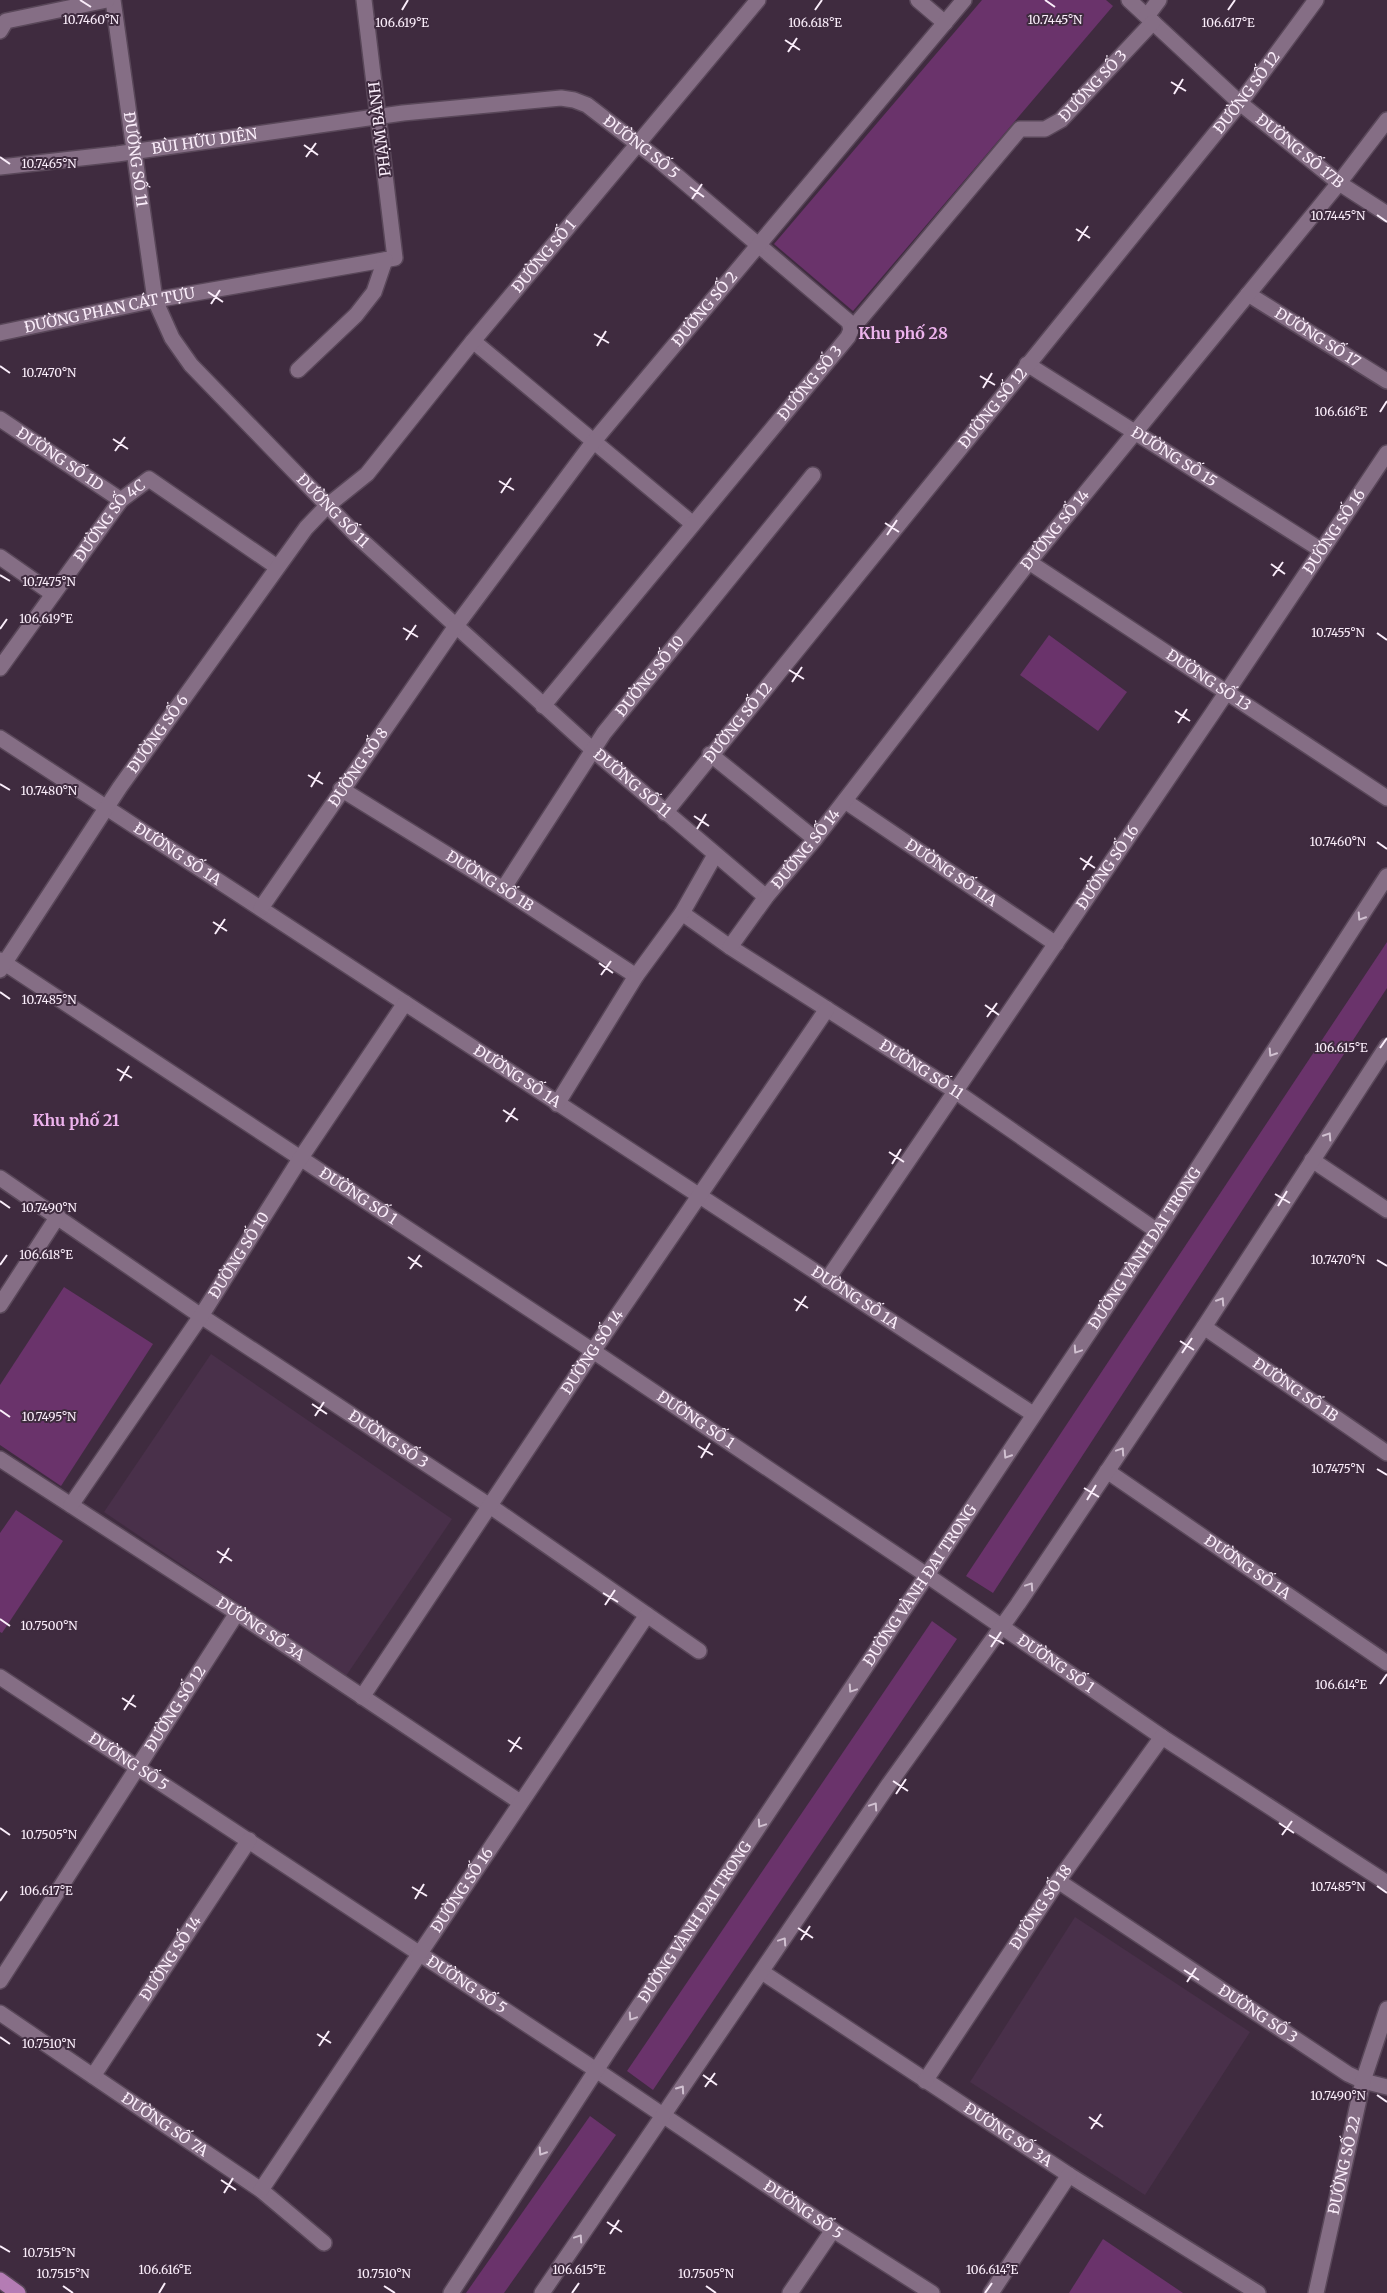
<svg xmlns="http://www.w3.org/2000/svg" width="1387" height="2293" font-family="Merriweather,serif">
	<rect width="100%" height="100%" fill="#3f2b3f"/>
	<!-- built -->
	<g fill="#49304a">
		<polygon points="211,1354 452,1519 346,1676 104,1512"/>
		<polygon points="1075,1917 1250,2032 1145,2195 970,2082"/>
	</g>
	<!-- green -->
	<g fill="#6a336b">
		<polygon points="982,0 1106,0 1113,6 853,311 774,244"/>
		<polygon points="1049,635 1127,692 1098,731 1020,675"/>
		<polygon points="1387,942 1387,988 993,1593 966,1576"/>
		<polygon points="64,1287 153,1344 61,1486 0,1445 0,1385"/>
		<polygon points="16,1510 63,1541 2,1633 0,1632 0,1533"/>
		<polygon points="932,1621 957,1639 653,2090 627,2071"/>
		<polygon points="590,2116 616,2135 504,2293 466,2293"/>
		<polygon points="1103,2239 1183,2293 1069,2293"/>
	</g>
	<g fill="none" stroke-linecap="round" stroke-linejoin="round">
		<defs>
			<g id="minor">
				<path id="s1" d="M113,0L155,300L172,338L191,365L358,537L593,750L766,897"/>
				<polyline points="918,0 945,23"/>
				<path id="s2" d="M1129,0L1240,103L1339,183L1387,214"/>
				<polyline points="1147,16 1159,0"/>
				<polyline points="0,31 6,21 107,0"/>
				<path id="s3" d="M0,167L117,154L403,113L561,98L574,100L587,105L656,158L849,322L851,330"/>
				<path id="s4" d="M1248,294L1387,381"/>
				<path id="s5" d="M0,333L155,300L395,258L364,0"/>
				<polyline points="473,341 693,524"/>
				<path id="s6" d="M1027,364L1321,550"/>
				<polyline points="298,370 356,315 374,292 385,260"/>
				<path id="s7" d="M0,419L121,500"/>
				<polyline points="0,557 53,594"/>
				<path id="s8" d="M1029,562L1387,798"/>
				<path id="s9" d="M0,668L121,500L149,479L277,567"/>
				<path id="s10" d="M543,706L848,337L851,330L1020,129H1045L1061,120L1153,22"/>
				<path id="s11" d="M0,738L1033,1414"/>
				<polyline points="710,754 815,839"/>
				<path id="s12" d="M341,789L503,889L636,976"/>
				<path id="s13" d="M845,801L1056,944"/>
				<path id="s14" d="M665,813L1240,103L1316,0"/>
				<path id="s15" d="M503,889L604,733L813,475"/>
				<path id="s16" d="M261,908L456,626L594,441L964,0"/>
				<path id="s17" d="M682,913L730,947L955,1091L1157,1231"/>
				<path id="s18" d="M730,947L766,897L815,839L1029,562L1339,183L1387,120"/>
				<path id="s19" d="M0,960L593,1351L928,1576L1162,1737L1387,1883"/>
				<path id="s20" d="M0,970L120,787L306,528L327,506L367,474L473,341L758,0"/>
				<polyline points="557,1104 636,976 682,913 715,855"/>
				<polyline points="1312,1160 1387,1210"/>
				<path id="s21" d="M0,1178L201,1316L490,1506L699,1651"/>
				<path id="s22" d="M827,1280L1212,714L1387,453"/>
				<polyline points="0,1305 58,1216"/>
				<path id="s23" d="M1204,1327L1387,1453"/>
				<path id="s24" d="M0,1459L237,1613L520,1802"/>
				<path id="s25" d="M1107,1471L1387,1663"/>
				<path id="s26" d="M71,1505L201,1316L300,1159L405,1003"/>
				<path id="s27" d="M0,1677L596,2070L833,2230L932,2293"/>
				<path id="s28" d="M362,1697L593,1351L827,1009"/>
				<path id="s29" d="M1058,1881L1348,2074L1363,2081L1387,2087"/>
				<path id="s30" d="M762,1972L1069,2175L1258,2293"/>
				<path id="s31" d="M0,1981L237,1613"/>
				<path id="s32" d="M0,2013L261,2190L324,2243"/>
				<path id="s33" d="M93,2076L249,1840"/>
				<path id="s34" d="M925,2081L1058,1881L1162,1737"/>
				<path id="s35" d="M261,2190L647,1615"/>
				<path id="s36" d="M451,2293L608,2052L1157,1231L1387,876"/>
				<polyline points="542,2293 889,1784 1018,1604 1204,1327 1387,1046"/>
				<polyline points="790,2293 833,2230"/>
				<polyline points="991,2293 1069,2175"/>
				<path id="s37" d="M1316,2293L1363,2081L1387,2009"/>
			</g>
			<polyline id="major" points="0,2280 18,2293"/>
		</defs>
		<!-- minor casing -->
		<use href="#minor" stroke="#594759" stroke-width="18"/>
		<!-- major casing -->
		<use href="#major" stroke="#594759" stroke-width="18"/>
		<!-- minor -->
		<use href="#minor" stroke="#856e85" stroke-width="15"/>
		<!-- major -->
		<use href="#major" stroke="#b47cb4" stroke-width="15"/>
	</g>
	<!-- one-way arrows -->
	<defs><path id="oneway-chevron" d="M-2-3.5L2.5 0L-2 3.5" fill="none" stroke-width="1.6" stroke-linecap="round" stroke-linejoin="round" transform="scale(1.25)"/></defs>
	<g stroke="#d1c1d1">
		<use href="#oneway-chevron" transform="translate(1361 917) rotate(123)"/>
		<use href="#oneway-chevron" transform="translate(1272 1053) rotate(123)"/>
		<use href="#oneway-chevron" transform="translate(1328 1136) rotate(-57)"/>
		<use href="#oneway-chevron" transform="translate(1221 1301) rotate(-57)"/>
		<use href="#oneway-chevron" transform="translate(1077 1350) rotate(124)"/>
		<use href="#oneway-chevron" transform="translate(1121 1451) rotate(-56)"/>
		<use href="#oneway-chevron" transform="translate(1007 1455) rotate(123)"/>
		<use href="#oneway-chevron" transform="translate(1030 1586) rotate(-56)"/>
		<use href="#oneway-chevron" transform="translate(852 1689) rotate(124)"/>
		<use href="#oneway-chevron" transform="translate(874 1806) rotate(-56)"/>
		<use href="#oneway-chevron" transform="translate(761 1824) rotate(124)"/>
		<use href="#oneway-chevron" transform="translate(783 1941) rotate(-56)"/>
		<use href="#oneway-chevron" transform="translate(632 2017) rotate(124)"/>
		<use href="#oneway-chevron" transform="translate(681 2089) rotate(-55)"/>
		<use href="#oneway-chevron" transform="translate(542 2152) rotate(123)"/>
		<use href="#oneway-chevron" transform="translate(579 2238) rotate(-56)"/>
	</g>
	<!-- ticks -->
	<path fill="none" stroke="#faedfa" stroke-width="2" d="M80,0L91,7M1045,0L1055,7M402,10L408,0M815,10L822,0M1228,10L1235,0M785,40L800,50M788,52L797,38M1171,82L1186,91M1174,94L1183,79M304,145L318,155M0,157L10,164M306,157L316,143M690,187L704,197M692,199L702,184M1377,215L1387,222M1076,229L1090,238M1078,241L1088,226M208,292L223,302M211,304L220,290M594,334L609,343M597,346L606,331M0,366L10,373M980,376L995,385M983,388L992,373M1380,412L1387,401M113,439L128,449M115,451L125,437M499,481L514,490M501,493L511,478M885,523L899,532M887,535L897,520M1271,564L1285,574M0,575L10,581M1273,576L1283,562M403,628L418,637M0,629L7,619M1377,633L1387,640M406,640L416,625M789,670L804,679M792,682L802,667M1175,711L1190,721M1178,723L1187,709M308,775L323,784M0,784L10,790M311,787L320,772M694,816L709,826M697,829L706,814M1377,842L1387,849M1080,858L1095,868M1083,870L1092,856M213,922L227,931M215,934L225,919M599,963L613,973M601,975L611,961M0,992L10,999M985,1005L999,1015M987,1017L997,1003M1380,1048L1387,1038M117,1069L132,1078M120,1081L129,1066M503,1110L518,1120M506,1122L515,1108M889,1152L904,1162M892,1164L901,1149M1275,1194L1290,1203M0,1201L10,1208M1278,1206L1287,1191M408,1257L422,1267M1377,1260L1387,1266M0,1265L7,1255M410,1269L420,1255M794,1299L808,1308M796,1311L806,1296M1180,1341L1194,1350M1182,1353L1192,1338M312,1404L327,1414M0,1410L10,1417M315,1416L324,1402M698,1446L713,1455M701,1458L710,1443M1377,1469L1387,1475M1084,1488L1099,1497M1087,1500L1096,1485M217,1551L232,1561M220,1563L229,1548M603,1593L618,1602M605,1605L615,1590M0,1619L10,1626M989,1635L1004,1644M991,1647L1001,1632M1380,1684L1387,1674M122,1698L136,1707M124,1710L134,1695M508,1740L522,1749M510,1752L520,1737M893,1781L908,1791M896,1794L906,1779M1279,1823L1294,1833M0,1828L10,1835M1282,1835L1292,1821M1377,1886L1387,1893M412,1887L427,1896M415,1899L424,1884M0,1901L7,1891M798,1928L813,1938M801,1940L810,1926M1184,1970L1199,1980M1187,1982L1196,1968M317,2034L331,2043M0,2037L10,2044M319,2046L329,2031M703,2075L717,2085M705,2087L715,2073M1377,2095L1387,2102M1089,2117L1103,2127M1091,2129L1101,2114M221,2180L236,2190M224,2193L233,2178M607,2222L622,2232M610,2234L619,2220M0,2246L10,2252M63,2286L73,2293M384,2286L395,2293M706,2286L716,2293M159,2293L165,2283M572,2293L579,2283M985,2293L992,2283"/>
	<g text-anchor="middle" stroke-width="4" stroke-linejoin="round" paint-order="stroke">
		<!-- street labels -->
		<g font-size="15" fill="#faedfa" stroke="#3f2b3f">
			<text dy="5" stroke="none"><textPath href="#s10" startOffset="839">ĐƯỜNG SỐ 3</textPath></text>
			<text dy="5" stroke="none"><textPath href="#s14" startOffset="926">ĐƯỜNG SỐ 12</textPath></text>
			<text transform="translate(380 129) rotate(-97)" y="5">PHẠM BÀNH</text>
			<text dy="5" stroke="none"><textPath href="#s3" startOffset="206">BÙI HỮU DIÊN</textPath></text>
			<text dy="5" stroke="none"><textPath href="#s3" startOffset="661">ĐƯỜNG SỐ 5</textPath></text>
			<text dy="5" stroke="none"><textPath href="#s2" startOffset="228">ĐƯỜNG SỐ 17B</textPath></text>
			<text dy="5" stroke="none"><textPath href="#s1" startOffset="161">ĐƯỜNG SỐ 11</textPath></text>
			<text dy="5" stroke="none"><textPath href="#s20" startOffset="900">ĐƯỜNG SỐ 1</textPath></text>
			<text dy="5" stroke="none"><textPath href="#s16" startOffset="746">ĐƯỜNG SỐ 2</textPath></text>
			<text dy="5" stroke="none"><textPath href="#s5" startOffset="112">ĐƯỜNG PHAN CÁT TỰU</textPath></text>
			<text dy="5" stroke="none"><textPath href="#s4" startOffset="82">ĐƯỜNG SỐ 17</textPath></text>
			<text dy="5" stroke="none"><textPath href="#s10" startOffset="419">ĐƯỜNG SỐ 3</textPath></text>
			<text dy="5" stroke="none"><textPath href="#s14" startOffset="521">ĐƯỜNG SỐ 12</textPath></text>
			<text dy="5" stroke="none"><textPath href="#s6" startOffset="174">ĐƯỜNG SỐ 15</textPath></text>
			<text dy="5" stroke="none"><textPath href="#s7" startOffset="72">ĐƯỜNG SỐ 1D</textPath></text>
			<text dy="5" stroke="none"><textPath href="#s1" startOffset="581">ĐƯỜNG SỐ 11</textPath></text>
			<text dy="5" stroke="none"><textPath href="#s9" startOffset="184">ĐƯỜNG SỐ 4C</textPath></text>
			<text dy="5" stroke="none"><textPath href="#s18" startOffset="529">ĐƯỜNG SỐ 14</textPath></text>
			<text dy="5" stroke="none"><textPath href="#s22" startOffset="904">ĐƯỜNG SỐ 16</textPath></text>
			<text dy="5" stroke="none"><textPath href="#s15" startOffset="259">ĐƯỜNG SỐ 10</textPath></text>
			<text dy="5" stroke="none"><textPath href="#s8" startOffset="215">ĐƯỜNG SỐ 13</textPath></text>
			<text dy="5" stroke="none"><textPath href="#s14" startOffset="116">ĐƯỜNG SỐ 12</textPath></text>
			<text dy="5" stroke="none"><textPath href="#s20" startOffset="284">ĐƯỜNG SỐ 6</textPath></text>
			<text dy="5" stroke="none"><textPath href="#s16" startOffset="171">ĐƯỜNG SỐ 8</textPath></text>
			<text dy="5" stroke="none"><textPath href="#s1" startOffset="986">ĐƯỜNG SỐ 11</textPath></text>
			<text dy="5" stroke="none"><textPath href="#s18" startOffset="124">ĐƯỜNG SỐ 14</textPath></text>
			<text dy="5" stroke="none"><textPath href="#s11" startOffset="212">ĐƯỜNG SỐ 1A</textPath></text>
			<text dy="5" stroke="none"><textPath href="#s22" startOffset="499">ĐƯỜNG SỐ 16</textPath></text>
			<text dy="5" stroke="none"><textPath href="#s13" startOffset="128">ĐƯỜNG SỐ 11A</textPath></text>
			<text dy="5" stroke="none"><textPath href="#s12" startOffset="175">ĐƯỜNG SỐ 1B</textPath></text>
			<text dy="5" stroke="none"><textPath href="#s17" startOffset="286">ĐƯỜNG SỐ 11</textPath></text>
			<text dy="5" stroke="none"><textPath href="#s11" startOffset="618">ĐƯỜNG SỐ 1A</textPath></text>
			<text dy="5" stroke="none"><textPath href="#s19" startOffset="429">ĐƯỜNG SỐ 1</textPath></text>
			<text dy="5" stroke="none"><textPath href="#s36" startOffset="1254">ĐƯỜNG VÀNH ĐAI TRONG</textPath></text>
			<text dy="5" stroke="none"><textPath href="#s26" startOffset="301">ĐƯỜNG SỐ 10</textPath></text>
			<text dy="5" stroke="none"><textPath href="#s11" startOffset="1022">ĐƯỜNG SỐ 1A</textPath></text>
			<text dy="5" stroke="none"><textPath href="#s28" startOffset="415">ĐƯỜNG SỐ 14</textPath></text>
			<text dy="5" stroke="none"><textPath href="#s23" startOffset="111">ĐƯỜNG SỐ 1B</textPath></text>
			<text dy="5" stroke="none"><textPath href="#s19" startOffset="834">ĐƯỜNG SỐ 1</textPath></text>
			<text dy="5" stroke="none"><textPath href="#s21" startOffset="468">ĐƯỜNG SỐ 3</textPath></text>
			<text dy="5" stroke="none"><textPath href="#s25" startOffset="170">ĐƯỜNG SỐ 1A</textPath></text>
			<text dy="5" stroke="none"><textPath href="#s36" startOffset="849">ĐƯỜNG VÀNH ĐAI TRONG</textPath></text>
			<text dy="5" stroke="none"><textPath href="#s24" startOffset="311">ĐƯỜNG SỐ 3A</textPath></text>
			<text dy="5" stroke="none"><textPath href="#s19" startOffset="1269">ĐƯỜNG SỐ 1</textPath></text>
			<text dy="5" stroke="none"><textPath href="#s31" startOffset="324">ĐƯỜNG SỐ 12</textPath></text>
			<text dy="5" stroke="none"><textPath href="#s27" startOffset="154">ĐƯỜNG SỐ 5</textPath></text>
			<text dy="5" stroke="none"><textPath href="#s35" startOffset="361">ĐƯỜNG SỐ 16</textPath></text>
			<text dy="5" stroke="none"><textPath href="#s34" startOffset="209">ĐƯỜNG SỐ 18</textPath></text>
			<text dy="5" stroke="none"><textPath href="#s36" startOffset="444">ĐƯỜNG VÀNH ĐAI TRONG</textPath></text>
			<text dy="5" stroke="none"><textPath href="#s33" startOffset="141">ĐƯỜNG SỐ 14</textPath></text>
			<text dy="5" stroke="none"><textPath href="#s27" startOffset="559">ĐƯỜNG SỐ 5</textPath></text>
			<text dy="5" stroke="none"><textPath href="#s29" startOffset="240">ĐƯỜNG SỐ 3</textPath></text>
			<text dy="5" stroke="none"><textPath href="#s32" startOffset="199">ĐƯỜNG SỐ 7A</textPath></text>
			<text dy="5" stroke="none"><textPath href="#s30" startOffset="295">ĐƯỜNG SỐ 3A</textPath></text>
			<text dy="5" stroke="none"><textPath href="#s37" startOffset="131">ĐƯỜNG SỐ 22</textPath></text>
			<text dy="5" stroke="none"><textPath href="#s27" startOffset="964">ĐƯỜNG SỐ 5</textPath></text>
		</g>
		<!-- neighbourhood labels -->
		<g font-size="16" font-weight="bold" fill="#edb3ed" stroke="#3f2b3f">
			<text x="903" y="339">Khu phố 28</text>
			<text x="76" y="1126">Khu phố 21</text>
		</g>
	</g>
	<g font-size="12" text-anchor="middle" fill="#faedfa" stroke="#3f2b3f" stroke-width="4" stroke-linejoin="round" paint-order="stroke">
		<text x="91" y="24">10.7460°N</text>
		<text x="1055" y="24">10.7445°N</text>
		<text x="815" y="27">106.618°E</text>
		<text x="402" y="27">106.619°E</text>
		<text x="1228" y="27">106.617°E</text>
		<text x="49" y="168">10.7465°N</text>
		<text x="1338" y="220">10.7445°N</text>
		<text x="49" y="377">10.7470°N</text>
		<text x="1341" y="416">106.616°E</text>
		<text x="49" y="586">10.7475°N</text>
		<text x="46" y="623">106.619°E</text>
		<text x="1338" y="637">10.7455°N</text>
		<text x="49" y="795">10.7480°N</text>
		<text x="1338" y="846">10.7460°N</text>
		<text x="49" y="1004">10.7485°N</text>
		<text x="1341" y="1052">106.615°E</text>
		<text x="49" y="1212">10.7490°N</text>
		<text x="46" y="1259">106.618°E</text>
		<text x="1338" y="1264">10.7470°N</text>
		<text x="49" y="1421">10.7495°N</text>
		<text x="1338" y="1473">10.7475°N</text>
		<text x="49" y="1630">10.7500°N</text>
		<text x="1341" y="1689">106.614°E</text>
		<text x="49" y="1839">10.7505°N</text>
		<text x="1338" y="1891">10.7485°N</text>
		<text x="46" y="1895">106.617°E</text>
		<text x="49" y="2048">10.7510°N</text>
		<text x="1338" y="2100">10.7490°N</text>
		<text x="49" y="2257">10.7515°N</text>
		<text x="165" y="2274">106.616°E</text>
		<text x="579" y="2274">106.615°E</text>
		<text x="992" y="2274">106.614°E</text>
		<text x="63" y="2278">10.7515°N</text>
		<text x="384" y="2278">10.7510°N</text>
		<text x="706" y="2278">10.7505°N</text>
	</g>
</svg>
